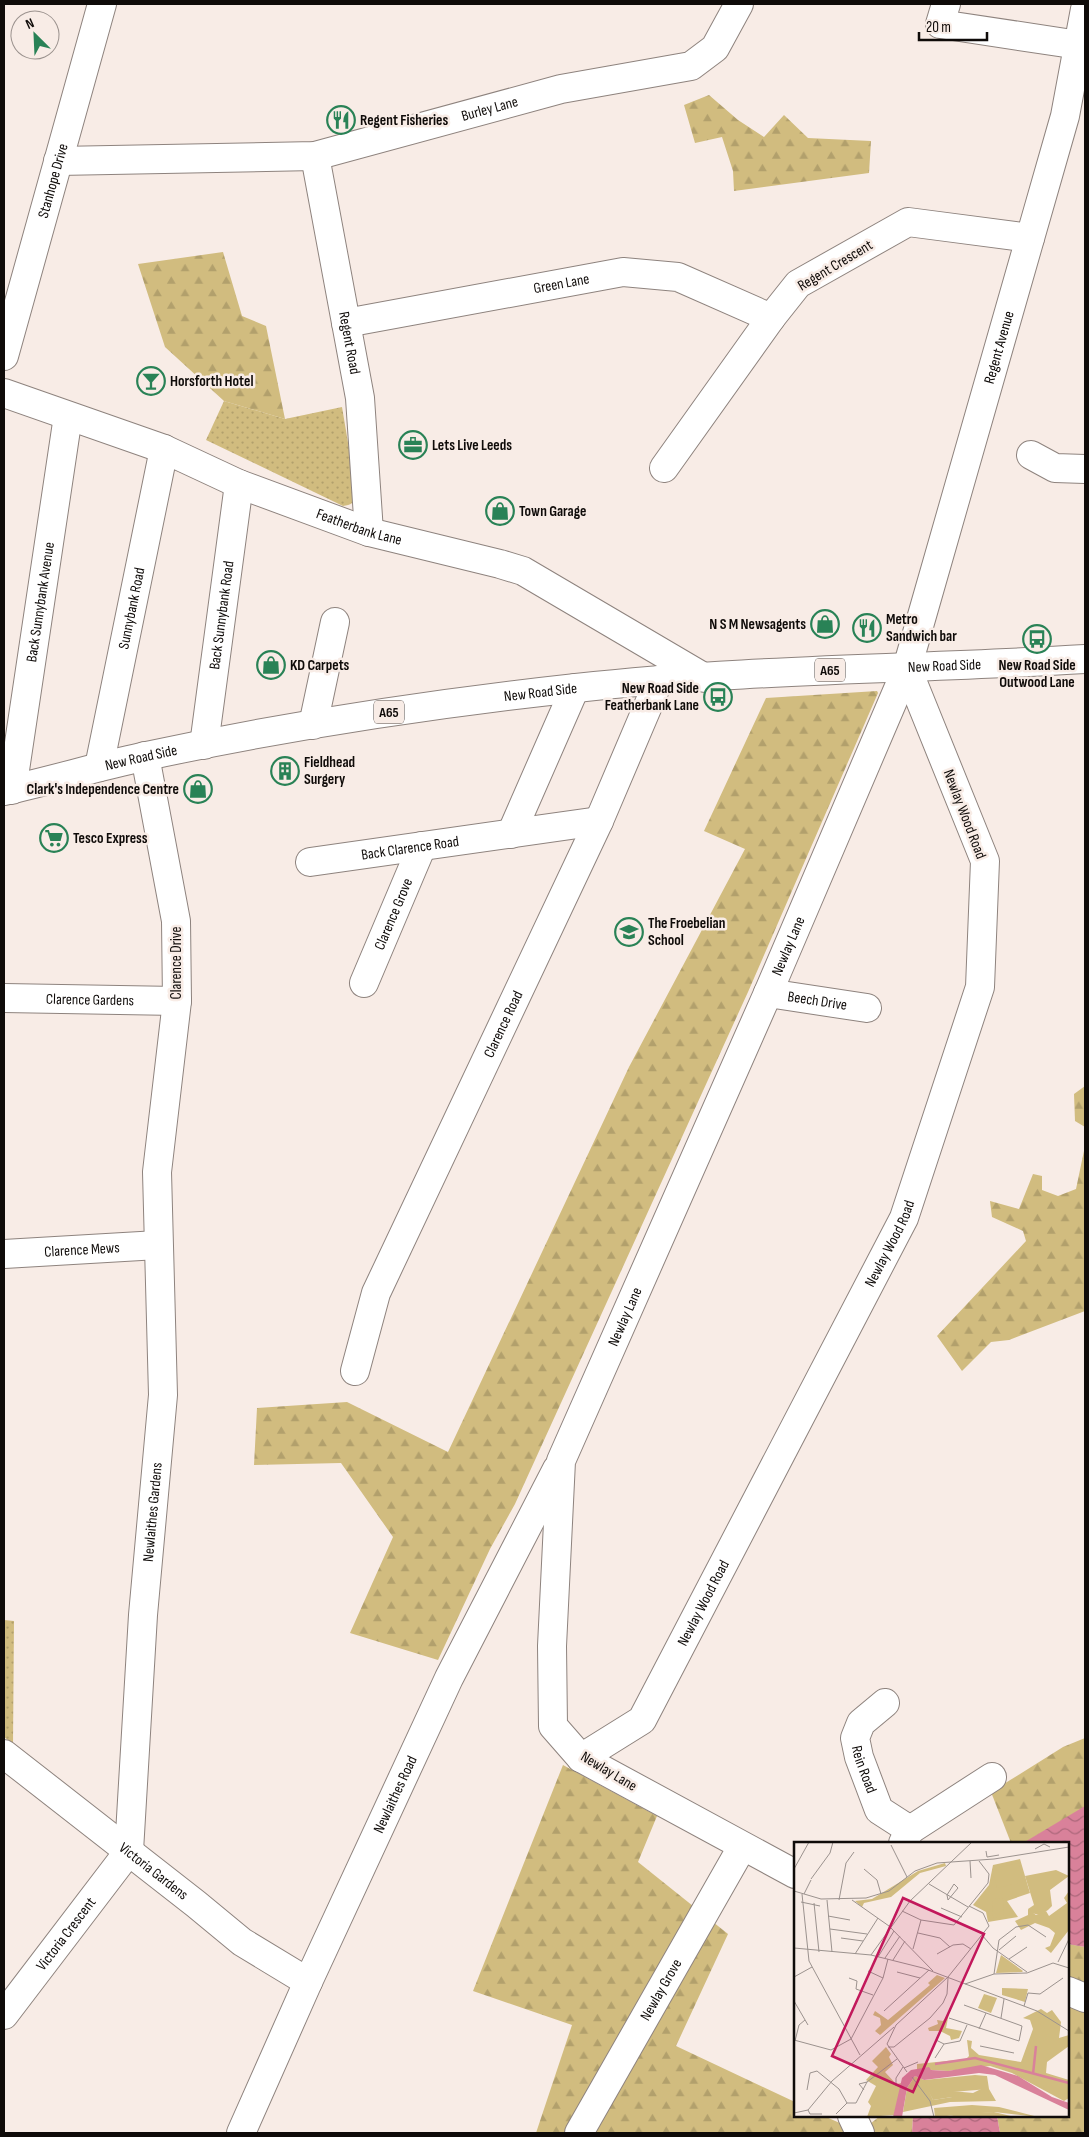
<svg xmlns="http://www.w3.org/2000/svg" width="1089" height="2137" font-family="'Sofia Sans Condensed',sans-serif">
	<defs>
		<pattern id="grass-dots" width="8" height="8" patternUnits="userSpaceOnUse" patternTransform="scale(1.25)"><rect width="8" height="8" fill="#d1bc7f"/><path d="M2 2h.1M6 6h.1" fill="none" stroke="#b2a06c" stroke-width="1.8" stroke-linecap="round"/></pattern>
		<pattern id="forest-firs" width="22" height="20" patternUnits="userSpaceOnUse" patternTransform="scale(1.25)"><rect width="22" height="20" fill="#d1bc7f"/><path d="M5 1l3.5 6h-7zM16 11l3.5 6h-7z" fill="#b2a06c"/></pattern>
		<pattern id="water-waves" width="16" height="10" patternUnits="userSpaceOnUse" patternTransform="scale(1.25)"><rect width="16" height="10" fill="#d9819a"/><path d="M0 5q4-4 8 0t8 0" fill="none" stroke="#ae687c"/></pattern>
	</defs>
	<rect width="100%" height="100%" fill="#f8ece6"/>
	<!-- grass -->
	<g fill="url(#grass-dots)">
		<path d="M224,401L285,419L342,407L357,496C354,503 351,505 343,506L206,440Z"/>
		<polygon points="4,1620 14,1621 13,1744 4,1737"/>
	</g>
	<!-- forest -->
	<g fill="url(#forest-firs)">
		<polygon points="709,95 738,120 764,137 784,115 808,138 871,141 869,173 734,191 733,171 722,137 695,143 684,105"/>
		<polygon points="223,252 242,316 266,326 285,419 224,401 165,347 138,264"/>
		<polygon points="877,691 878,693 748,992 515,1504 490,1549 438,1660 350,1633 393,1537 341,1463 254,1465 257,1408 347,1402 448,1452 629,1067 745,849 704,831 766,698"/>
		<polygon points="1085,1086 1085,1127 1075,1121 1074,1094"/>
		<polygon points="1085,1146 1085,1311 1009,1340 991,1342 962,1371 937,1336 1026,1241 1023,1231 992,1217 990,1201 1019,1209 1033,1174 1042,1176 1042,1190 1058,1196 1076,1189"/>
		<polygon points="1085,1738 1085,1807 1024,1843 1011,1843 991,1792 1063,1747"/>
		<polygon points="563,1765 657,1816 638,1862 728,1934 676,2046 795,2102 795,2116 824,2116 860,2132 880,2116 913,2116 912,2133 536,2133 572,2025 473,1991"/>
		<polygon points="1068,1944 1085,1947 1085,2133 1000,2133 997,2116 1068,2116"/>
	</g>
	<!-- water -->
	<g fill="url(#water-waves)">
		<polygon points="1085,1806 1085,1947 1068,1944 1068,1843 1023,1843"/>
		<polygon points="913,2116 997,2116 1000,2133 912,2133"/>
	</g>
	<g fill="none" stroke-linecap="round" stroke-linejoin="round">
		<defs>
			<g id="minor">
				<polyline points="946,4 940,24 1079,45"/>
				<path id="s1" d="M315,156L360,398L369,532"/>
				<path id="s2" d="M58,161L315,156L561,89L691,66L715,48L739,4"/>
				<path id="s3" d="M346,323L623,272L678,277L771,318"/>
				<path id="s4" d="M4,356L102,4"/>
				<path id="s5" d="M4,393L164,449L239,484L369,532L500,564L523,571L705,678"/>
				<polyline points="1031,455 1055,468 1085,469"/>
				<polyline points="664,468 771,318 798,284 908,222 1030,238"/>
				<polyline points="313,725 335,622"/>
				<path id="s6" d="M204,745L239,484"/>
				<path id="s7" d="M99,767L164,449"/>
				<path id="s8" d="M12,790L68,416"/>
				<polyline points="511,834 575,688"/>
				<path id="s9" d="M310,862L599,821"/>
				<path id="s10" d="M364,983L422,846"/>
				<path id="s11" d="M768,993L867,1008"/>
				<path id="s12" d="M4,998L177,1001"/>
				<path id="s13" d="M4,1254L158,1245"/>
				<path id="s14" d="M355,1371L376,1293L599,821L659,680"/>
				<path id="s15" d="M885,1703L861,1723L855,1738L859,1757L879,1810L910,1830"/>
				<path id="s16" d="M4,1754L196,1904L242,1942L308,1982"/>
				<path id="s17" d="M581,1758L642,1720L904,1218L980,987L985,861L907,668"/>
				<polyline points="903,1843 910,1830 992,1777"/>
				<path id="s18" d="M795,1874L581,1758L553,1726L552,1646L561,1461L768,993L907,668L1065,116L1085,9"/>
				<polyline points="1068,1991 1085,1998"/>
				<path id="s19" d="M4,2015L129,1851L143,1615L163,1395L157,1172L177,1001L176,921L145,756"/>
				<polyline points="852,2116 860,2133"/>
				<path id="s20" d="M241,2133L308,1982L449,1678L557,1469"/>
				<path id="s21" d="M579,2133L742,1847"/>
			</g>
			<g id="major">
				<path id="s22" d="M4,791C50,781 96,767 142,757C285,726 430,704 576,688C745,669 916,669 1085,659"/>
			</g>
		</defs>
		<!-- minor casing -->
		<use href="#minor" stroke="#8e837e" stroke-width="30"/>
		<!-- major casing -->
		<use href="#major" stroke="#8e837e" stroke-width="30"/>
		<!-- minor -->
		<use href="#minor" stroke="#fff" stroke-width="28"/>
		<!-- major -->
		<use href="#major" stroke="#fff" stroke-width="28"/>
	</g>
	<!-- icons -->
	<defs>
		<symbol id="restaurant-ring" viewBox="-11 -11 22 22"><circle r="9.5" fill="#f8ece6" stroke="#298256" stroke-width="1.5"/><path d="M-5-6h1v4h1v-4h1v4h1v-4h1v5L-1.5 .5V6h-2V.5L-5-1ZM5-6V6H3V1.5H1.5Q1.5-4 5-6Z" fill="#298256"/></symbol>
		<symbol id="bar-ring" viewBox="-11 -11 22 22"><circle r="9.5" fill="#f8ece6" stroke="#298256" stroke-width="1.5"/><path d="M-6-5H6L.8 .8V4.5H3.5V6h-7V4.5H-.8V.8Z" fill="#298256"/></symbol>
		<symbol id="office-ring" viewBox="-11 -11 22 22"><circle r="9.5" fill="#f8ece6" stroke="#298256" stroke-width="1.5"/><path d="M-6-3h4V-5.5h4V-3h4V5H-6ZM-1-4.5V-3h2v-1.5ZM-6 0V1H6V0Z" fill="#298256"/></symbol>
		<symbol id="shop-ring" viewBox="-11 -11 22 22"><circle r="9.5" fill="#f8ece6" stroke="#298256" stroke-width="1.5"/><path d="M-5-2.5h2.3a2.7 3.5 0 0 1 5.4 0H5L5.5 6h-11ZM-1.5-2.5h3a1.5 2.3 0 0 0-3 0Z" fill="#298256"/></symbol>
		<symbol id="bus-ring" viewBox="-11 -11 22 22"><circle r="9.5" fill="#f8ece6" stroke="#298256" stroke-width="1.5"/><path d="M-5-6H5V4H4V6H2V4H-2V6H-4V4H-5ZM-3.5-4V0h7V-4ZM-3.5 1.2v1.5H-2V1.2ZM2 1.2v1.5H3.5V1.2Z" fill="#298256"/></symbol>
		<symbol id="building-ring" viewBox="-11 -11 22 22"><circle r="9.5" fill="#f8ece6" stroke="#298256" stroke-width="1.5"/><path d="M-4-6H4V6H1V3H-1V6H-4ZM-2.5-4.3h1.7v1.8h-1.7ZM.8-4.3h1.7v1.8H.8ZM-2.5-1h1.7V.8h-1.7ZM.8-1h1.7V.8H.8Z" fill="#298256"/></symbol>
		<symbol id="supermarket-ring" viewBox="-11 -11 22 22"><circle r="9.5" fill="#f8ece6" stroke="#298256" stroke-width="1.5"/><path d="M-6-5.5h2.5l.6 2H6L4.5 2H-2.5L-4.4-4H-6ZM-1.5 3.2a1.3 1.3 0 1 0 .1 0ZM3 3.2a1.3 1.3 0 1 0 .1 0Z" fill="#298256"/></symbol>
		<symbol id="school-ring" viewBox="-11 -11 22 22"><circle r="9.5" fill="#f8ece6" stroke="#298256" stroke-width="1.5"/><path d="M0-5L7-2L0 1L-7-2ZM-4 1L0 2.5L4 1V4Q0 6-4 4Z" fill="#298256"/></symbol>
	</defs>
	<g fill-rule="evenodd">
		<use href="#restaurant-ring" x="325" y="104" width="32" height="32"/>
		<use href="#bar-ring" x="135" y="365" width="32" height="32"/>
		<use href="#office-ring" x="397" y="429" width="32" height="32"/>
		<use href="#shop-ring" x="484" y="495" width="32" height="32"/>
		<use href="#shop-ring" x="809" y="608" width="32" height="32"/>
		<use href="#restaurant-ring" x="851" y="612" width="32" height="32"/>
		<use href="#bus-ring" x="1021" y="623" width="32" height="32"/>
		<use href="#shop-ring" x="255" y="649" width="32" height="32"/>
		<use href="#bus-ring" x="702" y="681" width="32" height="32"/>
		<use href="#building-ring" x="269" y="755" width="32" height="32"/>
		<use href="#shop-ring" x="182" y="773" width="32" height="32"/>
		<use href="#supermarket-ring" x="38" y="822" width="32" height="32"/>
		<use href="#school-ring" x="613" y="916" width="32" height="32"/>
	</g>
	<g text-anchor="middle" stroke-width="5" stroke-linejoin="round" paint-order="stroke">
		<!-- shield labels -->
		<g fill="#f8ece6" stroke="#554e4b" stroke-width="1">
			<rect x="815" y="658.5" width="30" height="23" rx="4"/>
			<rect x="374" y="700.5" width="30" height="23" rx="4"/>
		</g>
		<g font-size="14" font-weight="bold" fill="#0f0b09">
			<text x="830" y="675">A65</text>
			<text x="389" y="717">A65</text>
		</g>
		<!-- street labels -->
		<g font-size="15" fill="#0f0b09" stroke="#f8ece6">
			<text dy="5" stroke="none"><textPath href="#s2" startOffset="438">Burley Lane</textPath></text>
			<text dy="5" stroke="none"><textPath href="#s4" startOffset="182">Stanhope Drive</textPath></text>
			<text transform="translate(835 265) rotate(-31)" y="5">Regent Crescent</text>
			<text dy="5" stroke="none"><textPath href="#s3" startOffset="219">Green Lane</textPath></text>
			<text dy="5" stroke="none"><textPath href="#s1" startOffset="190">Regent Road</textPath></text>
			<text dy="5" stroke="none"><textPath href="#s18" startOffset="1750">Regent Avenue</textPath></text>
			<text dy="5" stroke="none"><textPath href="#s5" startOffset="380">Featherbank Lane</textPath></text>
			<text dy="5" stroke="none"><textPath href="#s8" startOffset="190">Back Sunnybank Avenue</textPath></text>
			<text dy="5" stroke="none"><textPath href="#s7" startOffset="162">Sunnybank Road</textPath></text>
			<text dy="5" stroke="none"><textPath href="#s6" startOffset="131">Back Sunnybank Road</textPath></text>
			<text dy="5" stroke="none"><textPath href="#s22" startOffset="951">New Road Side</textPath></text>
			<text dy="5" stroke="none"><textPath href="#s22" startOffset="546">New Road Side</textPath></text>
			<text dy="5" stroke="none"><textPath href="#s22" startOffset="141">New Road Side</textPath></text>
			<text transform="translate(965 814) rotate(69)" y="5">Newlay Wood Road</text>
			<text dy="5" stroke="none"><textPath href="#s9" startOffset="101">Back Clarence Road</textPath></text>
			<text dy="5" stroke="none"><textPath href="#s10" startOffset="75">Clarence Grove</textPath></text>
			<text dy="5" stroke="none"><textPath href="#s18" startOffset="1114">Newlay Lane</textPath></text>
			<text transform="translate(176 963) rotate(-90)" y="5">Clarence Drive</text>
			<text dy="5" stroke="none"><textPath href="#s12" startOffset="86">Clarence Gardens</textPath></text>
			<text dy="5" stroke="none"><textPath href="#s11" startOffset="50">Beech Drive</textPath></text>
			<text dy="5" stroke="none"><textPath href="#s14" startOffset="378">Clarence Road</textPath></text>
			<text dy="5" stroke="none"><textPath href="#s17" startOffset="609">Newlay Wood Road</textPath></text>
			<text dy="5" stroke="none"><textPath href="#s13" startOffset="78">Clarence Mews</textPath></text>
			<text dy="5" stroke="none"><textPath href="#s18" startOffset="709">Newlay Lane</textPath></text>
			<text dy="5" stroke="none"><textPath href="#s19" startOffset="546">Newlaithes Gardens</textPath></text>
			<text dy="5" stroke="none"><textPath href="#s17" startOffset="204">Newlay Wood Road</textPath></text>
			<text dy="5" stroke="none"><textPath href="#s15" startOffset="80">Rein Road</textPath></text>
			<text transform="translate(609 1771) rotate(31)" y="5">Newlay Lane</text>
			<text dy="5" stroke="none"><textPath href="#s20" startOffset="372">Newlaithes Road</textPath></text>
			<text dy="5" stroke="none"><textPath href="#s16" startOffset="190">Victoria Gardens</textPath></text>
			<text dy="5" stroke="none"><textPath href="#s19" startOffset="102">Victoria Crescent</textPath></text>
			<text dy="5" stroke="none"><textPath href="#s21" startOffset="165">Newlay Grove</textPath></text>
		</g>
		<!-- poi labels -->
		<g font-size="15" font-weight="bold" fill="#0f0b09" stroke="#f8ece6" text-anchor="start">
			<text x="360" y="125">Regent Fisheries</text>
			<text x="170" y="386">Horsforth Hotel</text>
			<text x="432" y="450">Lets Live Leeds</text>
			<text x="519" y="516">Town Garage</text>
			<text x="886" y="624">Metro<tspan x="886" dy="17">Sandwich bar</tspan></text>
			<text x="806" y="629" text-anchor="end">N S M Newsagents</text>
			<text x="290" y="670">KD Carpets</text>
			<text x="1037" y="670" text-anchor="middle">New Road Side<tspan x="1037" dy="17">Outwood Lane</tspan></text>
			<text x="699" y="693" text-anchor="end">New Road Side<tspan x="699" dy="17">Featherbank Lane</tspan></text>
			<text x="304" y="767">Fieldhead<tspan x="304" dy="17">Surgery</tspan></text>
			<text x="179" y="794" text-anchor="end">Clark's Independence Centre</text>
			<text x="73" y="843">Tesco Express</text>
			<text x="648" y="928">The Froebelian<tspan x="648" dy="17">School</tspan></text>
		</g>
	</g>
	<!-- overview -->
	<g transform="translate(794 1842)">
		<rect width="275" height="275" fill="#f8ece6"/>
		<path d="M151,21L152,24L126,31L97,55L70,61L68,65L61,59L78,57L124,29ZM262,28L275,34L256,48L258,64L254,68L246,73L237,71L234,67L240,63L231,34ZM181,233L193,234L195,247L158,250V255L139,258L130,241V238ZM178,263L205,265L244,275L200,270L141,275L140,266Z" fill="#d1bc7f"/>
		<path d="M275,49V88L257,111L251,106L256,104L261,91L255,86L241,81L227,88L221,79L234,73V67L242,73L252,69L255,74L273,61L270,56ZM207,113L229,129L228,130L202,131ZM143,133L151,136L86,193L81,189L87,183L86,176L79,173L81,169L94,178L136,143L134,141ZM208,146L234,147L231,160L208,153ZM247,167L253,171L258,168L267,180L265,196L275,193V204L253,220L252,231L275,238V256L270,259L218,231L196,224L154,229L123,227V222L172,217L175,214L173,198L178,199L177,206L185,213L227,220L239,187L236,178L229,176ZM155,171L152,186L168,189L165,196L157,198L156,194L146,189H135L134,186L144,182L143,178L149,179ZM92,205L97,212L95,215L99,223L91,230L102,242L108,241L100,273L73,275L77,264L74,260L82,244L72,238L84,225L78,219ZM121,234L130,238L139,258L158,255V249L179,251L187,247H195L202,259L156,260L109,270L113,246ZM200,270L221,275H153L166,271Z" fill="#d1bc7f"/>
		<path d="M226,17L236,51L213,59L224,75L194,80L192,70L179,63L195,43L199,23Z" fill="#d1bc7f"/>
		<path d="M225,21L229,40L203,46L198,27ZM209,56L210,75L199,76L198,57ZM190,152L203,156L197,171L184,166Z" fill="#d1bc7f"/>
		<path d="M187,223L224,234L258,255L275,261V268L201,233L185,231L130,238L121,234L113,246L108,275H99L108,236L117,228L135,225L137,228L154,229Z" fill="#d9819a"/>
		<path fill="none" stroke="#d9819a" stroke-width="2.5" d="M141,222L181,216L275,241M239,232L242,204"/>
		<path fill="none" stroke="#9b928e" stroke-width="1" d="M97,3L113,35M241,7L250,2L256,5M192,9L193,15L205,13M176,19L177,36M0,27L15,0M70,27L83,38L87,52M17,37L36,11L39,0M135,42L174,65M160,42L164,46L154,58L153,53ZM0,49L27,57L72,56L95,49L121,29L143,21L200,17L275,5M8,52L15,119L66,213M10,52L17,38M33,58L38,110M45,58L52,21L60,10M58,58L95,84L139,129M7,60L26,64M20,61L25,110M147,66L168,75M108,69L127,78L160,83L194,41L195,32L185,19M34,74L56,78M36,87L73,92M124,91L146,96L156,105M188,93L199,106L233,130M47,96L69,99M0,106L77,113L129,126L243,169L275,189M119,107L127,78M205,108L222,94M61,112L84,76M143,112L159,103L169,102L177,107M77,113L116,59L178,0M84,115L100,89M91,116L106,94M215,117L233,105M99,118L111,99M264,120L275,97M74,129L89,136M103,130L126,136M200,132L205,98L222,85L234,83L252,95M0,135L18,125M55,136L63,139L62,147L79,153M171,142L200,132L233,131L259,121L275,126M0,159L14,183M230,164L234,151L246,152L269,136M90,169L135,128M155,176L225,199L228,184L170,163M207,176L210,157M185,187L192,171M0,198L37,208L57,197L89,136L94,117M142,198L150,202L166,199L173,183M1,199L5,183L11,178M186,204L220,211M94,205H100L136,176L149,161L153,152L154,136M141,216L150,202M110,226L124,220M113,230L93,202L102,183L154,135L195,84L189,71L175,64M118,235L136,259L140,275M102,244V236L109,225M13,248L16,231L23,229L45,247L53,261H62L73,240L103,217M70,248L65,242L73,240M14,268L16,272H28M0,271L14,268L38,239L100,185M42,272L53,261"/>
		<path fill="#c2185b" fill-opacity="0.15" stroke="#c2185b" stroke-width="2.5" d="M109,56L190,92L119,250L38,214Z"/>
		<rect width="275" height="275" fill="none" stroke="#0f0b09" stroke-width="2.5"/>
	</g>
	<!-- border -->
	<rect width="1089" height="2137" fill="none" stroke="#0f0b09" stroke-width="10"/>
	<!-- north arrow -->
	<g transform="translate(35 35) rotate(336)"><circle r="24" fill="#f8ece6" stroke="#9b928e"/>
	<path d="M0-4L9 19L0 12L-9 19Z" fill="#298256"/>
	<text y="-8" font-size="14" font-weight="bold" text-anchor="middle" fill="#0f0b09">N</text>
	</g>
	<!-- scale -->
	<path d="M919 32v8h68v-8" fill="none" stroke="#0f0b09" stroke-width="2.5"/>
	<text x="926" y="32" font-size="15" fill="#0f0b09" stroke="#f8ece6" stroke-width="4" paint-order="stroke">20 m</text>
</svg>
